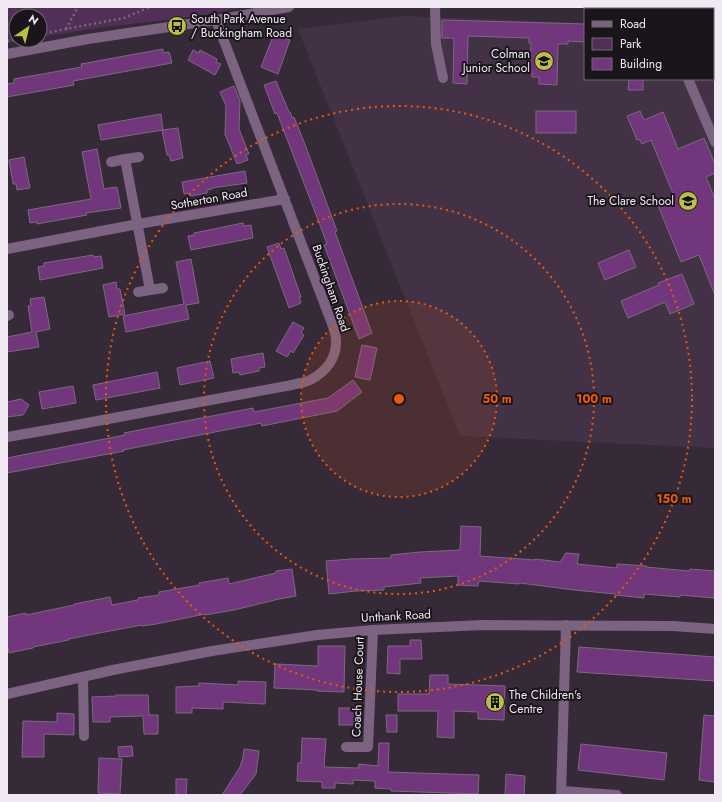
<svg xmlns="http://www.w3.org/2000/svg" width="722" height="802" font-family="Jost,sans-serif">
	<rect width="100%" height="100%" fill="#362a39"/>
	<!-- built -->
	<polygon fill="#433246" points="402,16 585,23 585,79 713,79 713,28 715,28 715,448 460,436 298,29"/>
	<!-- green -->
	<polygon fill="#522f59" points="7,7 244,7 216,13 158,21 103,27 40,37 40,16 16,16 16,40 25,40 7,43"/>
	<!-- building -->
	<g fill="#71367c" stroke="#7a6b7d">
		<polygon points="442,20 585,24 585,42 568,41 568,44 558,44 557,85 539,84 539,77 532,77 532,71 530,71 531,43 529,43 529,38 468,36 467,84 453,83 454,38 442,38"/>
		<polygon points="274,34 290,40 278,74 261,67"/>
		<polygon points="163,49 163,53 169,52 172,63 73,81 74,85 7,97 7,84 14,83 14,79 82,67 81,64"/>
		<polygon points="193,50 199,53 200,50 217,59 216,62 221,64 215,75 188,60"/>
		<polygon points="629,79 643,79 643,90 628,90"/>
		<polygon points="276,81 289,112 290,112 292,118 294,117 306,147 337,231 335,232 372,333 359,339 324,245 327,244 320,225 277,113 275,114 264,85"/>
		<polygon points="234,86 240,100 239,129 249,154 246,155 248,160 237,164 225,134 226,106 220,92"/>
		<rect x="536" y="111" width="40" height="22"/>
		<polygon points="640,111 644,120 663,112 678,149 704,138 715,164 715,173 706,177 715,199 715,295 699,255 681,262 657,203 674,196 651,140 642,144 639,139 637,140 627,116"/>
		<polygon points="161,114 163,130 101,140 98,125"/>
		<polygon points="178,128 183,158 171,161 169,155 167,155 162,130"/>
		<polygon points="97,149 104,189 117,187 121,208 86,213 87,215 37,224 37,222 30,223 28,210 91,199 82,152"/>
		<polygon points="24,157 30,188 17,190 16,184 13,184 9,160"/>
		<polygon points="245,171 247,183 212,188 212,189 207,190 207,193 190,196 190,193 184,194 182,182"/>
		<polygon points="243,223 244,226 251,225 253,238 191,250 188,236 194,235 194,233"/>
		<polygon points="279,243 281,249 284,248 301,297 299,297 301,303 289,308 267,247"/>
		<polygon points="629,250 636,267 605,280 598,263"/>
		<polygon points="93,255 94,257 101,256 103,268 40,280 38,267 44,266 44,263"/>
		<polygon points="191,259 199,303 186,305 189,319 126,332 123,316 184,304 176,262"/>
		<polygon points="682,274 694,304 670,314 665,302 628,318 621,301 659,285 658,283"/>
		<polygon points="116,282 117,289 120,289 125,314 109,317 103,285"/>
		<polygon points="44,297 50,329 36,332 39,347 7,352 7,337 32,332 28,306 31,306 30,299"/>
		<polygon points="293,322 304,328 301,333 304,335 293,353 291,351 287,357 276,351"/>
		<polygon points="362,345 377,348 370,380 355,377"/>
		<polygon points="263,353 265,367 259,368 259,371 240,375 239,372 233,373 231,359"/>
		<polygon points="210,361 214,378 180,385 177,368"/>
		<polygon points="157,372 160,388 96,400 93,385"/>
		<polygon points="353,380 362,392 337,411 262,426 261,423 123,450 124,451 7,473 7,458 125,435 124,433 253,408 254,412 328,398"/>
		<polygon points="73,386 76,403 42,409 39,392"/>
		<polygon points="21,399 29,405 23,415 7,417 7,402"/>
		<polygon points="461,526 481,527 480,556 535,560 535,559 560,562 566,553 579,554 577,564 617,568 617,564 647,566 646,567 689,571 690,569 715,571 714,598 680,595 680,597 644,594 644,598 615,595 615,594 574,590 520,583 519,584 479,581 478,586 458,585 458,576 420,578 421,583 384,587 384,590 356,591 329,594 326,561 350,559 391,558 391,555 420,552 460,550"/>
		<polygon points="292,569 296,596 279,599 234,610 205,615 205,614 156,624 142,626 142,625 99,633 69,639 69,640 33,647 33,648 9,653 7,643 7,617 26,613 26,615 74,605 74,604 110,597 112,605 138,600 138,598 159,595 159,592 200,585 199,583 228,578 229,584 276,573 276,571"/>
		<polygon points="410,640 421,640 422,659 400,659 400,674 387,673 388,646 410,646"/>
		<polygon points="318,646 345,646 344,692 317,691 317,690 274,688 275,664 318,666"/>
		<polygon points="579,647 715,657 715,681 577,672"/>
		<polygon points="430,675 448,675 448,684 505,686 504,720 478,719 478,712 454,711 454,738 437,737 438,711 398,711 398,694 429,694"/>
		<polygon points="238,681 266,682 265,704 223,702 223,709 192,708 192,713 176,713 176,687 199,686 199,683 238,685"/>
		<polygon points="116,695 148,695 149,715 158,715 158,734 144,734 143,716 110,717 110,722 93,722 92,697 116,696"/>
		<rect x="339" y="708" width="18" height="17"/>
		<polygon points="57,713 74,714 74,735 44,734 44,757 22,757 23,721 57,722"/>
		<polygon points="386,715 397,715 397,732 387,732"/>
		<polygon points="704,715 715,716 715,782 699,780"/>
		<polygon points="302,738 326,739 324,767 358,768 359,764 378,766 379,743 389,743 388,772 479,775 478,794 391,791 391,789 375,788 375,781 353,780 353,784 335,783 335,788 322,788 322,782 297,781 298,763 301,763"/>
		<polygon points="581,744 667,753 664,780 578,770"/>
		<polygon points="132,746 133,756 119,757 118,747"/>
		<polygon points="244,749 259,751 256,774 240,795 222,795 240,767 243,757"/>
		<polygon points="99,758 122,759 120,794 98,793"/>
		<polygon points="506,774 525,776 524,795 505,795"/>
		<polygon points="176,779 187,779 186,795 176,795"/>
	</g>
	<g fill="none" stroke-linecap="round" stroke-linejoin="round">
		<!-- path -->
		<g stroke="#746a77" stroke-width="2.5" stroke-dasharray="2 3" stroke-linecap="butt">
			<polyline points="66,29 78,7"/>
			<polyline points="40,34 124,18 150,7"/>
			<polyline points="7,41 16,39"/>
		</g>
		<!-- minor -->
		<g stroke="#7d6382" stroke-width="10">
			<polyline points="435,7 436,44 443,78"/>
			<polyline points="665,7 665,9"/>
			<polyline points="7,54 88,39 216,20 289,7"/>
			<polyline points="688,79 715,142"/>
			<polyline points="139,157 125,159 150,290 163,288"/>
			<polyline points="111,162 125,159"/>
			<polyline points="7,249 138,224 285,199"/>
			<polyline points="138,292 150,290"/>
			<polyline points="7,316 9,315"/>
			<path d="M7,437L65,427L292,385C298,383 305,383 310,380C326,372 337,358 336,340C336,334 333,327 331,321L216,20"/>
			<polyline points="83,677 84,736"/>
			<polyline points="7,694 113,670 212,651 317,635 373,630 483,625 673,626 715,629"/>
			<polyline points="346,747 368,747 373,630"/>
			<polyline points="562,791 617,795"/>
			<polyline points="561,795 566,625"/>
		</g>
	</g>
	<!-- distance rings -->
	<circle cx="399" cy="399" r="98" fill="#e8590c" fill-opacity=".12"/>
	<g fill="none" stroke="#e8590c" stroke-width="2" stroke-dasharray="2 4">
		<circle cx="399" cy="399" r="98"/>
		<circle cx="399" cy="399" r="195"/>
		<circle cx="399" cy="399" r="293"/>
	</g>
	<!-- icons -->
	<defs>
		<symbol id="bus-disc" viewBox="-11 -11 22 22"><circle r="9.5" fill="#bbc044" stroke="#1a151b"/><path d="M-5-6H5V4H4V6H2V4H-2V6H-4V4H-5ZM-3.5-4V0h7V-4ZM-3.5 1.2v1.5H-2V1.2ZM2 1.2v1.5H3.5V1.2Z" fill="#111"/></symbol>
		<symbol id="school-disc" viewBox="-11 -11 22 22"><circle r="9.5" fill="#bbc044" stroke="#1a151b"/><path d="M0-5L7-2L0 1L-7-2ZM-4 1L0 2.5L4 1V4Q0 6-4 4Z" fill="#111"/></symbol>
		<symbol id="building-disc" viewBox="-11 -11 22 22"><circle r="9.5" fill="#bbc044" stroke="#1a151b"/><path d="M-4-6H4V6H1V3H-1V6H-4ZM-2.5-4.3h1.7v1.8h-1.7ZM.8-4.3h1.7v1.8H.8ZM-2.5-1h1.7V.8h-1.7ZM.8-1h1.7V.8H.8Z" fill="#111"/></symbol>
	</defs>
	<g fill-rule="evenodd">
		<use href="#bus-disc" x="166" y="15" width="22" height="22"/>
		<use href="#school-disc" x="533" y="50" width="22" height="22"/>
		<use href="#school-disc" x="677" y="190" width="22" height="22"/>
		<use href="#building-disc" x="484" y="691" width="22" height="22"/>
	</g>
	<g text-anchor="middle" stroke-width="4" stroke-linejoin="round" paint-order="stroke">
		<!-- poi labels -->
		<g font-size="12" fill="#f0e8f2" stroke="#1a151b" text-anchor="start">
			<text x="191" y="23">South Park Avenue<tspan x="191" dy="14">/ Buckingham Road</tspan></text>
			<text x="530" y="58" text-anchor="end">Colman<tspan x="530" dy="14">Junior School</tspan></text>
			<text x="674" y="205" text-anchor="end">The Clare School</text>
			<text x="509" y="699">The Children's<tspan x="509" dy="14">Centre</tspan></text>
		</g>
		<!-- street labels -->
		<g font-size="12" fill="#f0e8f2" stroke="#1a151b">
			<text transform="translate(209 199) rotate(-10)" y="4">Sotherton Road</text>
			<text transform="translate(331 288) rotate(71)" y="4">Buckingham Road</text>
			<text transform="translate(396 616) rotate(-3)" y="4">Unthank Road</text>
			<text transform="translate(358 687) rotate(-88)" y="4">Coach House Court</text>
		</g>
	</g>
	<circle cx="399" cy="399" r="6" fill="#e8590c" stroke="#1a151b" stroke-width="2"/>
	<g font-size="12" text-anchor="middle" font-weight="bold" fill="#e8590c" stroke="#1a151b" stroke-width="4" stroke-linejoin="round" paint-order="stroke">
		<text x="497" y="403">50 m</text>
		<text x="594" y="403">100 m</text>
		<text x="674" y="503">150 m</text>
	</g>
	<!-- border -->
	<rect width="722" height="802" fill="none" stroke="#f0e8f2" stroke-width="16"/>
	<!-- legend -->
	<rect x="584" y="8" width="130" height="72" fill="#1a151b" stroke="#706971"/>
	<rect x="592" y="21" width="20" height="6" fill="#7d6382" stroke="#706971"/>
	<text x="620" y="28" font-size="12" fill="#f0e8f2">Road</text>
	<rect x="592" y="38" width="20" height="12" fill="#522f59" stroke="#706971"/>
	<text x="620" y="48" font-size="12" fill="#f0e8f2">Park</text>
	<rect x="592" y="58" width="20" height="12" fill="#71367c" stroke="#706971"/>
	<text x="620" y="68" font-size="12" fill="#f0e8f2">Building</text>
	<!-- north arrow -->
	<g transform="translate(28 28) rotate(35)"><circle r="19" fill="#1a151b" stroke="#706971"/>
	<path d="M0-3L7 15L0 10L-7 15Z" fill="#bbc044"/>
	<text y="-6" font-size="11" font-weight="bold" text-anchor="middle" fill="#f0e8f2">N</text>
	</g>
</svg>
